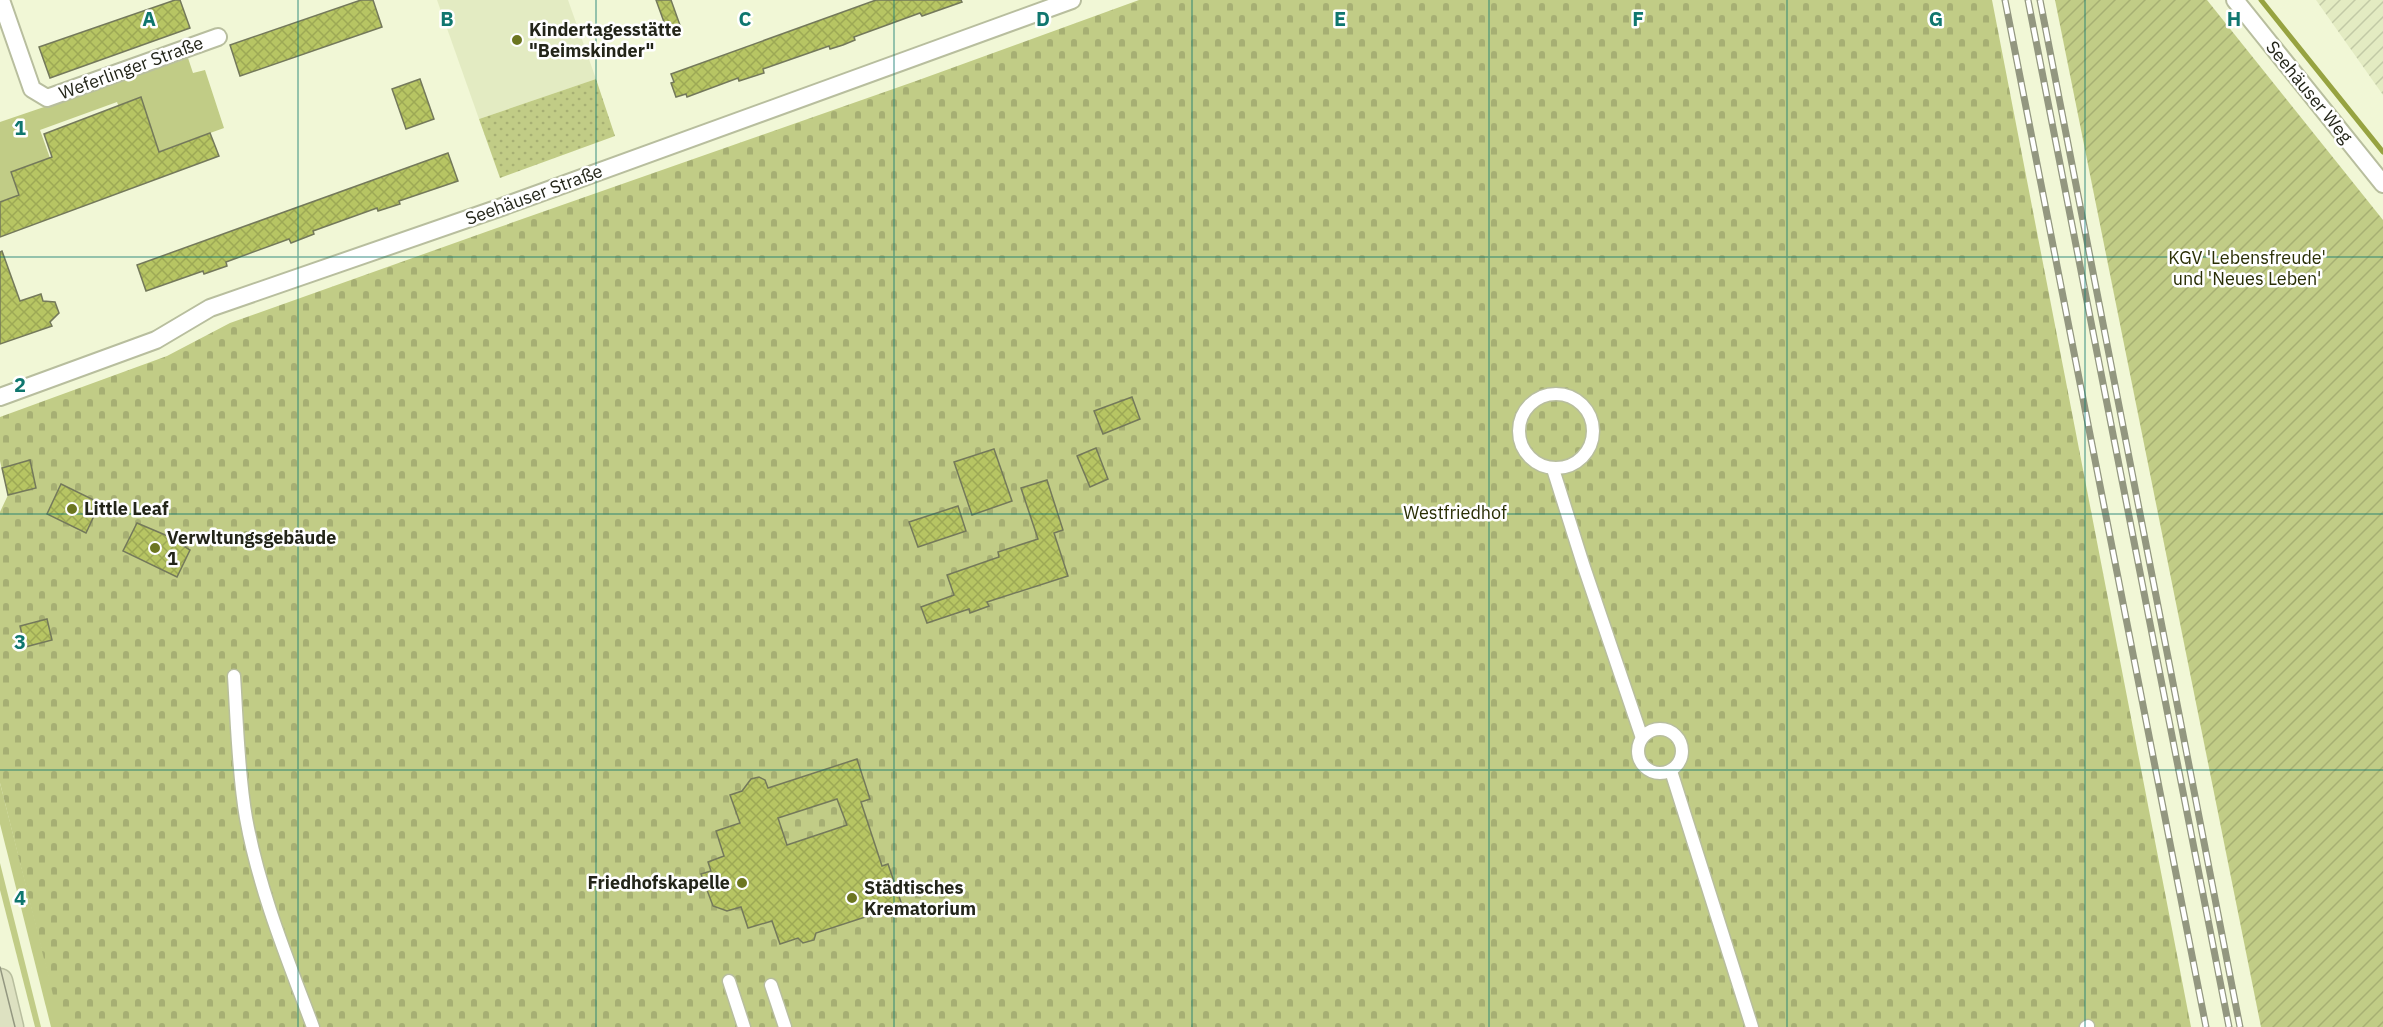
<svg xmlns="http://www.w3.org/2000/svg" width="2383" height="1027" font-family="'IBM Plex Sans',sans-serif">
	<defs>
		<pattern id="industrial-furrows" width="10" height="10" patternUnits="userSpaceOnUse" patternTransform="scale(1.5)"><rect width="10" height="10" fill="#e3ebc2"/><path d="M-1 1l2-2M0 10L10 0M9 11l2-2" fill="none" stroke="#c2c9a6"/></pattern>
		<pattern id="cemetery-stones" width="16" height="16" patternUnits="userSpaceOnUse" patternTransform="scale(1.5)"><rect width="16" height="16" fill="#c1cc86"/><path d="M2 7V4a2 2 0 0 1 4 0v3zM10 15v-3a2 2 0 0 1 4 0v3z" fill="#a6af73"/></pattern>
		<pattern id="park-dots" width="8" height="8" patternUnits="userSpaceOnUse" patternTransform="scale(1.5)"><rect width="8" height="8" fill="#c1cc86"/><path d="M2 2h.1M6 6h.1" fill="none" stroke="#a6af73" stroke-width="1.8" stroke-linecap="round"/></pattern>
		<pattern id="garden-furrows" width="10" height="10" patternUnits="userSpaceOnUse" patternTransform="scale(1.5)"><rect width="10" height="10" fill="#c1cc86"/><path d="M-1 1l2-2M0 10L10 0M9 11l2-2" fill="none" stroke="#a6af73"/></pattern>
		<pattern id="building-cross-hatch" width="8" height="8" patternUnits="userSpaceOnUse" patternTransform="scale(1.5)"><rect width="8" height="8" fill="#b7c563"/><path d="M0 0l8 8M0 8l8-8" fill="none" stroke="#9da955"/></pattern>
	</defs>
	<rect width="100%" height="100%" fill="#f1f7d6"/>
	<!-- built -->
	<polygon fill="#e3ebc2" points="437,0 568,0 596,79 479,119"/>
	<!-- industrial -->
	<polygon fill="url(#industrial-furrows)" points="2316,0 2383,0 2383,95"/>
	<!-- grass -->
	<g fill="#c1cc86">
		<polygon points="188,58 193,73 205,70 224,128 138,159 117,102 40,130 50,158 11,172 19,195 0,202 0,122"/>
		<polygon points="0,783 62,1027 51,1027 0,824"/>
		<polygon points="0,863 41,1027 35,1027 0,890"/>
	</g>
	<!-- cemetery -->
	<polygon fill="url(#cemetery-stones)" points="1139,0 1992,0 2191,1027 61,1027 0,783 0,512 8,495 0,461 0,417 167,356 230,323 494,229 916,81"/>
	<!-- park -->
	<polygon fill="url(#park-dots)" points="596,79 615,136 500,178 479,119"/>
	<!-- garden -->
	<polygon fill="url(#garden-furrows)" points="2055,0 2207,0 2383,220 2383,1027 2261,1027"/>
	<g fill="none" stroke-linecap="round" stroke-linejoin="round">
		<!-- stream -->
		<polyline stroke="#97a341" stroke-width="5" points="2261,0 2383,152"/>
	</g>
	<!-- building -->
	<g fill="url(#building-cross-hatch)" stroke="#74795b" stroke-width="1.5" fill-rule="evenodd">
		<polygon points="175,0 180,0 190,28 50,78 39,47"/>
		<polygon points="361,0 373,0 382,27 240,76 230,45"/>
		<polygon points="656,0 671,0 681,28 668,33"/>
		<polygon points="876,0 961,0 962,2 922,16 920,13 854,37 855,40 843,45 830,49 829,46 763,69 764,73 739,81 738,78 687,97 686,94 676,97 671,83 674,82 671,74"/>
		<polygon points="420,79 434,119 406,129 392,89"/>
		<polygon points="141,97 159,152 210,133 219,156 0,237 0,202 19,195 11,172 52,157 44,134"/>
		<polygon points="448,153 458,181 399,201 400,204 378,211 377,208 313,231 314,234 291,243 289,239 226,262 227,266 204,274 203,271 146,291 137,265"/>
		<polygon points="2,251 20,301 41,294 43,301 55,302 59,313 50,322 52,326 0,344 0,252"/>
		<polygon points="1132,397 1140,419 1103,434 1094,411"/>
		<polygon points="1096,448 1108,479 1090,487 1077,456"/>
		<polygon points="994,449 1012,501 972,515 954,462"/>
		<polygon points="30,460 36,488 8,495 2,468"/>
		<polygon points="1047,480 1063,530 1054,533 1068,576 987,602 989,606 970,613 969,609 927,623 921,607 954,595 947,575 999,557 998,552 1038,539 1021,488"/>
		<polygon points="61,484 100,503 86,533 47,514"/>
		<polygon points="958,506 966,531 918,547 909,522"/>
		<polygon points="137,523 170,537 190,550 177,577 123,551"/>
		<polygon points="47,619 52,640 25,647 20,626"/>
		<path d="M857,759L870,799L861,802L882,866L888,864L902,905L816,933L814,940L803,943L798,938L780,944L772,921L748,928L741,907L727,911L713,906L701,874L711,871L708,862L724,856L716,831L740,823L730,795L742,791L751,779L759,777L765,780L768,788ZM837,799L847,825L787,845L778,818Z"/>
	</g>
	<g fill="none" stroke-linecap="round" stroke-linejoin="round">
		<defs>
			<g id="pedestrian">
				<circle cx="1556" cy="431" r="37"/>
				<polyline points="1553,469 1583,564 1642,738"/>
				<path d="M234,676C237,721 238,773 246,818C259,890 287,958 313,1027"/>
				<circle cx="1660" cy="751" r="22"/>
				<polyline points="1671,771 1752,1027"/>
				<polyline points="729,981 744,1027"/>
				<polyline points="771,985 785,1027"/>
				<polyline points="2086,1027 2088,1026"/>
			</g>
			<g id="minor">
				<polyline points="1,0 32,89 47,98 218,37"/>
				<polyline points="2235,0 2383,184"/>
				<polyline points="0,397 156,340 210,308 499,208 1072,0"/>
			</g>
			<polyline id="secondary" points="0,981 11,1027"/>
		</defs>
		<!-- pedestrian casing -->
		<use href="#pedestrian" stroke="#b8be9e" stroke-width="15"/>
		<!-- minor casing -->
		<use href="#minor" stroke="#b8be9e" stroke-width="20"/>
		<!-- secondary casing -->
		<use href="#secondary" stroke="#b8be9e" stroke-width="27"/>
		<!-- pedestrian -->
		<use href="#pedestrian" stroke="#fff" stroke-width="12"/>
		<!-- minor -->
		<use href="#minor" stroke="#fff" stroke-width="16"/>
		<!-- secondary -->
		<use href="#secondary" stroke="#dde1c1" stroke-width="24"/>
		<!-- tram -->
		<polyline stroke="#939780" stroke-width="1.5" points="0,967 15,1027"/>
		<defs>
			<g id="rail">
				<polyline points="2005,0 2206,1027"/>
				<polyline points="2028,0 2229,1027"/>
				<polyline points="2040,0 2240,1027"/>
			</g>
		</defs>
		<!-- rail casing -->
		<use href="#rail" stroke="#939780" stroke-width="7"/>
		<!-- rail -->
		<use href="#rail" stroke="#fff" stroke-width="4.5" stroke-dasharray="14" stroke-linecap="butt"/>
	</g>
	<!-- grid -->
	<path fill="none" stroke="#0f766e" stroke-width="1.5" stroke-opacity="0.55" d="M298,0V1027M596,0V1027M894,0V1027M1192,0V1027M1489,0V1027M1787,0V1027M2085,0V1027M0,257H2383M0,514H2383M0,770H2383"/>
	<!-- markers -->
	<g fill="#6c7620" stroke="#fff" stroke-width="2">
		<circle cx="517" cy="40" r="6"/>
		<circle cx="72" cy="509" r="6"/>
		<circle cx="155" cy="548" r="6"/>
		<circle cx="742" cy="883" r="6"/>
		<circle cx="852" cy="898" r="6"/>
	</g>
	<g text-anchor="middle" stroke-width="5" stroke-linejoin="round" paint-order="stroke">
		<!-- poi labels -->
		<g font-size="18" font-weight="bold" fill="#232519" stroke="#fff" text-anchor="start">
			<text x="529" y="36">Kindertagesstätte<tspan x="529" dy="21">"Beimskinder"</tspan></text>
			<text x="84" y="515">Little Leaf</text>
			<text x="167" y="544">Verwltungsgebäude<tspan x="167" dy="21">1</tspan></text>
			<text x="730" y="889" text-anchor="end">Friedhofskapelle</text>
			<text x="864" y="894">Städtisches<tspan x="864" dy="21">Krematorium</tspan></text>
		</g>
		<!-- street labels -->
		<g font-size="18" fill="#232519" stroke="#fff">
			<text transform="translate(131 68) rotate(-20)" y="6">Weferlinger Straße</text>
			<text transform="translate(2309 92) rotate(51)" y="6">Seehäuser Weg</text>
			<text transform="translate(534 195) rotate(-20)" y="6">Seehäuser Straße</text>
		</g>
		<!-- park labels -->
		<g font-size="18" fill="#2a2f05" stroke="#fff">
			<text x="2247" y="264">KGV 'Lebensfreude'<tspan x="2247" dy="21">und 'Neues Leben'</tspan></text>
			<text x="1455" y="519">Westfriedhof</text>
		</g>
	</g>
	<g font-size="20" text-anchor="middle" font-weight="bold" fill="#0f766e" stroke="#fff" stroke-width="5" stroke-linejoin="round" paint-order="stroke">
		<text x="149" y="26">A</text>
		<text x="447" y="26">B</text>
		<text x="745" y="26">C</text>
		<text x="1043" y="26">D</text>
		<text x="1340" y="26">E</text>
		<text x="1638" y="26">F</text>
		<text x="1936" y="26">G</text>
		<text x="2234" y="26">H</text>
		<text x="20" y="135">1</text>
		<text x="20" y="392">2</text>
		<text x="20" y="649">3</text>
		<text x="20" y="905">4</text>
	</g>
</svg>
